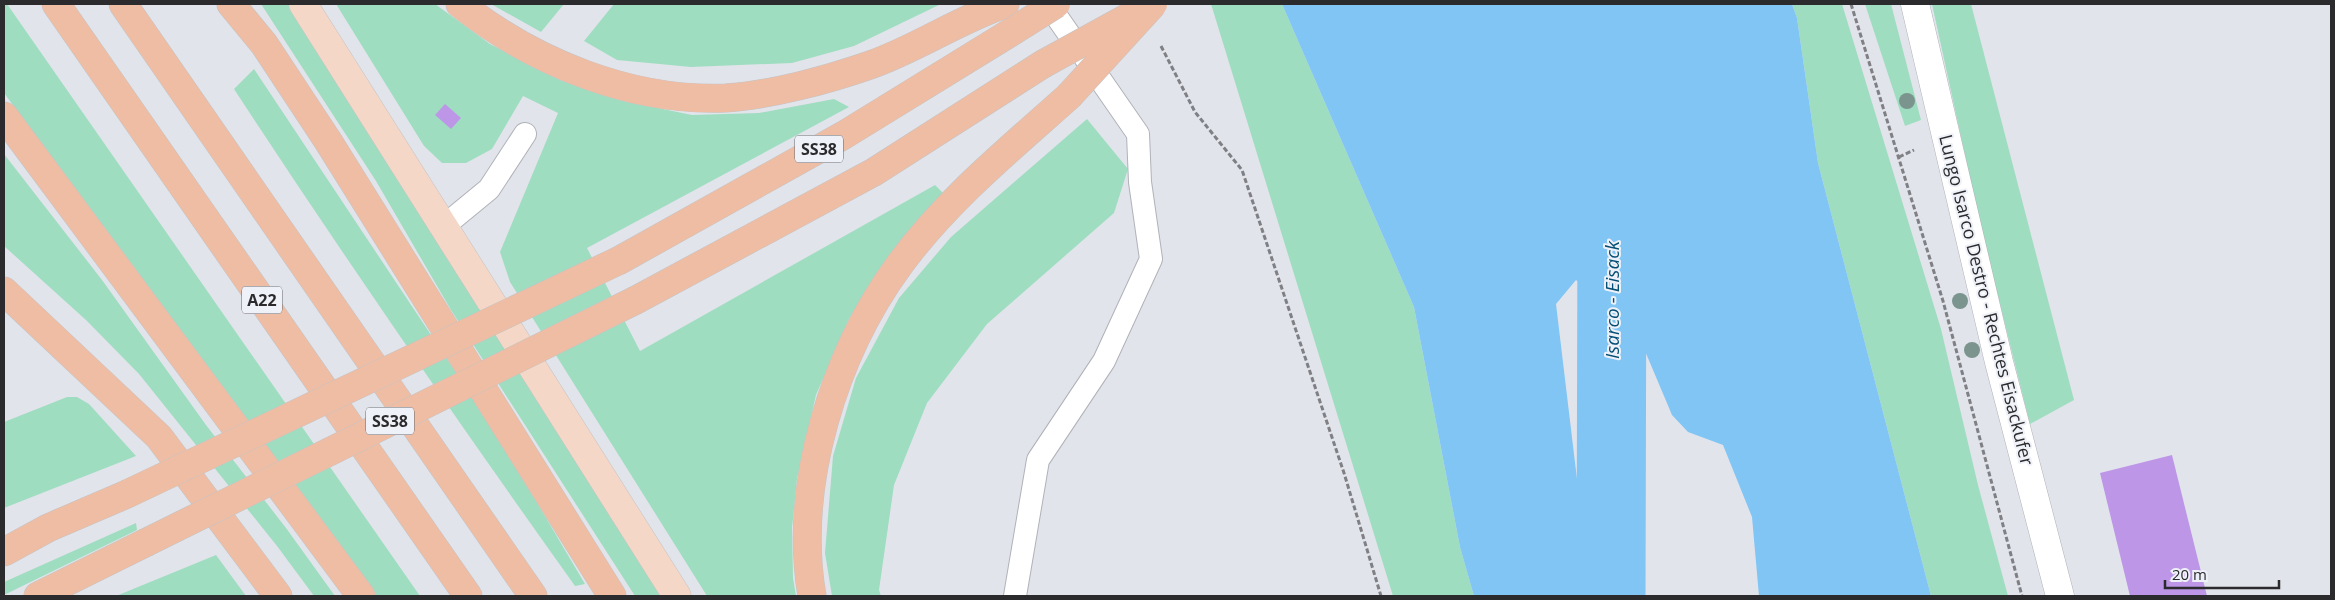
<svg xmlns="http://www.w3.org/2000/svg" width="2335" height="600" font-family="'Open Sans',sans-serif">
	<rect width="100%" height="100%" fill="#e2e4eb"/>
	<!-- green -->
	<g fill="#9fddc0">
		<polygon points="4,4 7,4 420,596 374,596 4,93"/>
		<polygon points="261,4 289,4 545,405 663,596 635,596 451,310 376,181"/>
		<polygon points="336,4 435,4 490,44 560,80 619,100 692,115 759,113 834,99 849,107 587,248 640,351 935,185 943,193 892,252 849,319 816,395 797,479 792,528 793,578 796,596 707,596 510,282 500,252 558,113 523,96 492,149 466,163 442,163 424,146"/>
		<polygon points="491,4 564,4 541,32"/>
		<polygon points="614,4 941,4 854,46 792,63 691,67 617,60 584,41"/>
		<polygon points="1211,4 1282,4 1414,307 1460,547 1474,596 1393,596"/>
		<polygon points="1792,4 1842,4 1941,329 1978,485 2008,596 1931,596 1818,163 1797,18"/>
		<polygon points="1865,4 1891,4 1921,120 1905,126"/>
		<polygon points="1932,4 1971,4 2074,400 2030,424 1980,224"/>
		<path d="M254,69L493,428L585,584L575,586C458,422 344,257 234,89Z"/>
		<polygon points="1087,119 1128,169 1114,213 987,324 927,403 894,485 879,590 881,596 832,596 825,553 833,456 856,378 899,298 951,237"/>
		<polygon points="4,154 102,280 206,425 286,528 335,596 314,596 277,546 139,374 86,320 4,246"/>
		<polygon points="67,397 77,397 89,404 136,456 4,508 4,422"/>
		<polygon points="136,523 137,530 4,595 4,582"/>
		<polygon points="216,555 246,596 116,596"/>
	</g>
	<!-- water -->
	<polygon fill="#80c5f4" points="1282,4 1792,4 1797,18 1818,163 1931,596 1759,596 1752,517 1723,445 1688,432 1672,415 1637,332 1576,280 1556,304 1591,596 1474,596 1460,547 1414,307"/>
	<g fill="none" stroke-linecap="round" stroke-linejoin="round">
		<!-- river -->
		<polyline stroke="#80c5f4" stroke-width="69" points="1611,596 1612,215"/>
	</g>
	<!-- building -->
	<g fill="#bd96e7">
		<polygon points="445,104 461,118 451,129 435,115"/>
		<polygon points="2172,455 2207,596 2130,596 2100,473"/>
	</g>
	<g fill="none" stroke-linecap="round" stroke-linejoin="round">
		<defs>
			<g id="lane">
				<polyline points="444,226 489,189 525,134"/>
				<polyline points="1015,596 1038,460 1104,361 1151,259 1140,182 1138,134 1048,4"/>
			</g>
			<polyline id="street" points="1915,4 1999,362 2060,596"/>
			<polyline id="primary" points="303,4 677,596"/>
			<g id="highway">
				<polyline points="56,4 468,596"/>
				<polyline points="123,4 533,596"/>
				<polyline points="231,4 264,44 328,141 612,596"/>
				<path d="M460,4C533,62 631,102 726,98C771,95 827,80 870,65C916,49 958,20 1005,4"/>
				<polyline points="4,116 361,596"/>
				<polyline points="620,260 844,135 1013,31"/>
				<polyline points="4,291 159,437 278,596"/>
				<polyline points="636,300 874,172 1043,64"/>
				<polyline points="4,552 48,528 127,494"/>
				<polyline points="38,596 145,543"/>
				<path d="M812,596C793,485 834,354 900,264C947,200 1010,149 1069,96"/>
			</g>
		</defs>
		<!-- lane casing -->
		<use href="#lane" stroke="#b0b2b8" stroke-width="24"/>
		<!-- street casing -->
		<use href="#street" stroke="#b0b2b8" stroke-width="29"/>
		<!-- primary casing -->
		<use href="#primary" stroke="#c4c4c4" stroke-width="29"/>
		<!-- highway casing -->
		<use href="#highway" stroke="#c4c4c4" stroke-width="29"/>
		<!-- path -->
		<g stroke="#7f8085" stroke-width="3" stroke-dasharray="5 2.5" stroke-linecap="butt">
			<polyline points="1851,4 1943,301 2022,596"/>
			<polyline points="1161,46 1195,112 1242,170 1344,473 1381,596"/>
			<polyline points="1899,157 1914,150"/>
		</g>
		<!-- lane -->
		<use href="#lane" stroke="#fff" stroke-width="22"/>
		<!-- street -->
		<use href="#street" stroke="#fff" stroke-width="28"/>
		<!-- primary -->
		<use href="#primary" stroke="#f5d7c8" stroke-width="28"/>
		<!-- highway -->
		<use href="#highway" stroke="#efbda4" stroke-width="28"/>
		<defs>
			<g id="highway-bridge">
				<polyline points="1013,31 1056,4"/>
				<polyline points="1043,64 1134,14"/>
				<polyline points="1069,96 1153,4"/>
				<polyline points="127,494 620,260"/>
				<polyline points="145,543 636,300"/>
			</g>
		</defs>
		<!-- highway-bridge casing -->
		<use href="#highway-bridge" stroke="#c4c4c4" stroke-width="29" stroke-linecap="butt"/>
		<!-- highway-bridge -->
		<use href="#highway-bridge" stroke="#efbda4" stroke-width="28"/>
	</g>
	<!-- trees -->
	<g fill="#7b958e">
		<circle cx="1907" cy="101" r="8"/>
		<circle cx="1960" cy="301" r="8"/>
		<circle cx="1972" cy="350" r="8"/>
	</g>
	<g text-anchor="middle" stroke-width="4" stroke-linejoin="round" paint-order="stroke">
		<!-- shield labels -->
		<g fill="#eff1f8" stroke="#66666b" stroke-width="1">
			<rect x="795" y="135.5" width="48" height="27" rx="4"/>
			<rect x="242" y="286.5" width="40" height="27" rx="4"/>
			<rect x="366" y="407.5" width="48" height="27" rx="4"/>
		</g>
		<g font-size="16" font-weight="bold" fill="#2b2b2e">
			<text x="819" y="155">SS38</text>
			<text x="262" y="306">A22</text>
			<text x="390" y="427">SS38</text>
		</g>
		<!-- street labels -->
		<g font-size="18" fill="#2b2b2e" stroke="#eff1f8">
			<text transform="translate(1986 300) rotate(76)" y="6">Lungo Isarco Destro - Rechtes Eisackufer</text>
		</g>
		<!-- water labels -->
		<g font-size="19" font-style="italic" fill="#024e74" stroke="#eff1f8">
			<text transform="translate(1612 300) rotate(-90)" y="7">Isarco - Eisack</text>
		</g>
	</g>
	<!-- border -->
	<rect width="2335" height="600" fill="none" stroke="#2b2b2e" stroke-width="10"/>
	<!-- scale -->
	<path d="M2165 580v8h114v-8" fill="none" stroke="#2b2b2e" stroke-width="2.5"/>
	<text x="2172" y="580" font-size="15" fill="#2b2b2e" stroke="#eff1f8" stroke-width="4" paint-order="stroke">20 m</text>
</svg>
